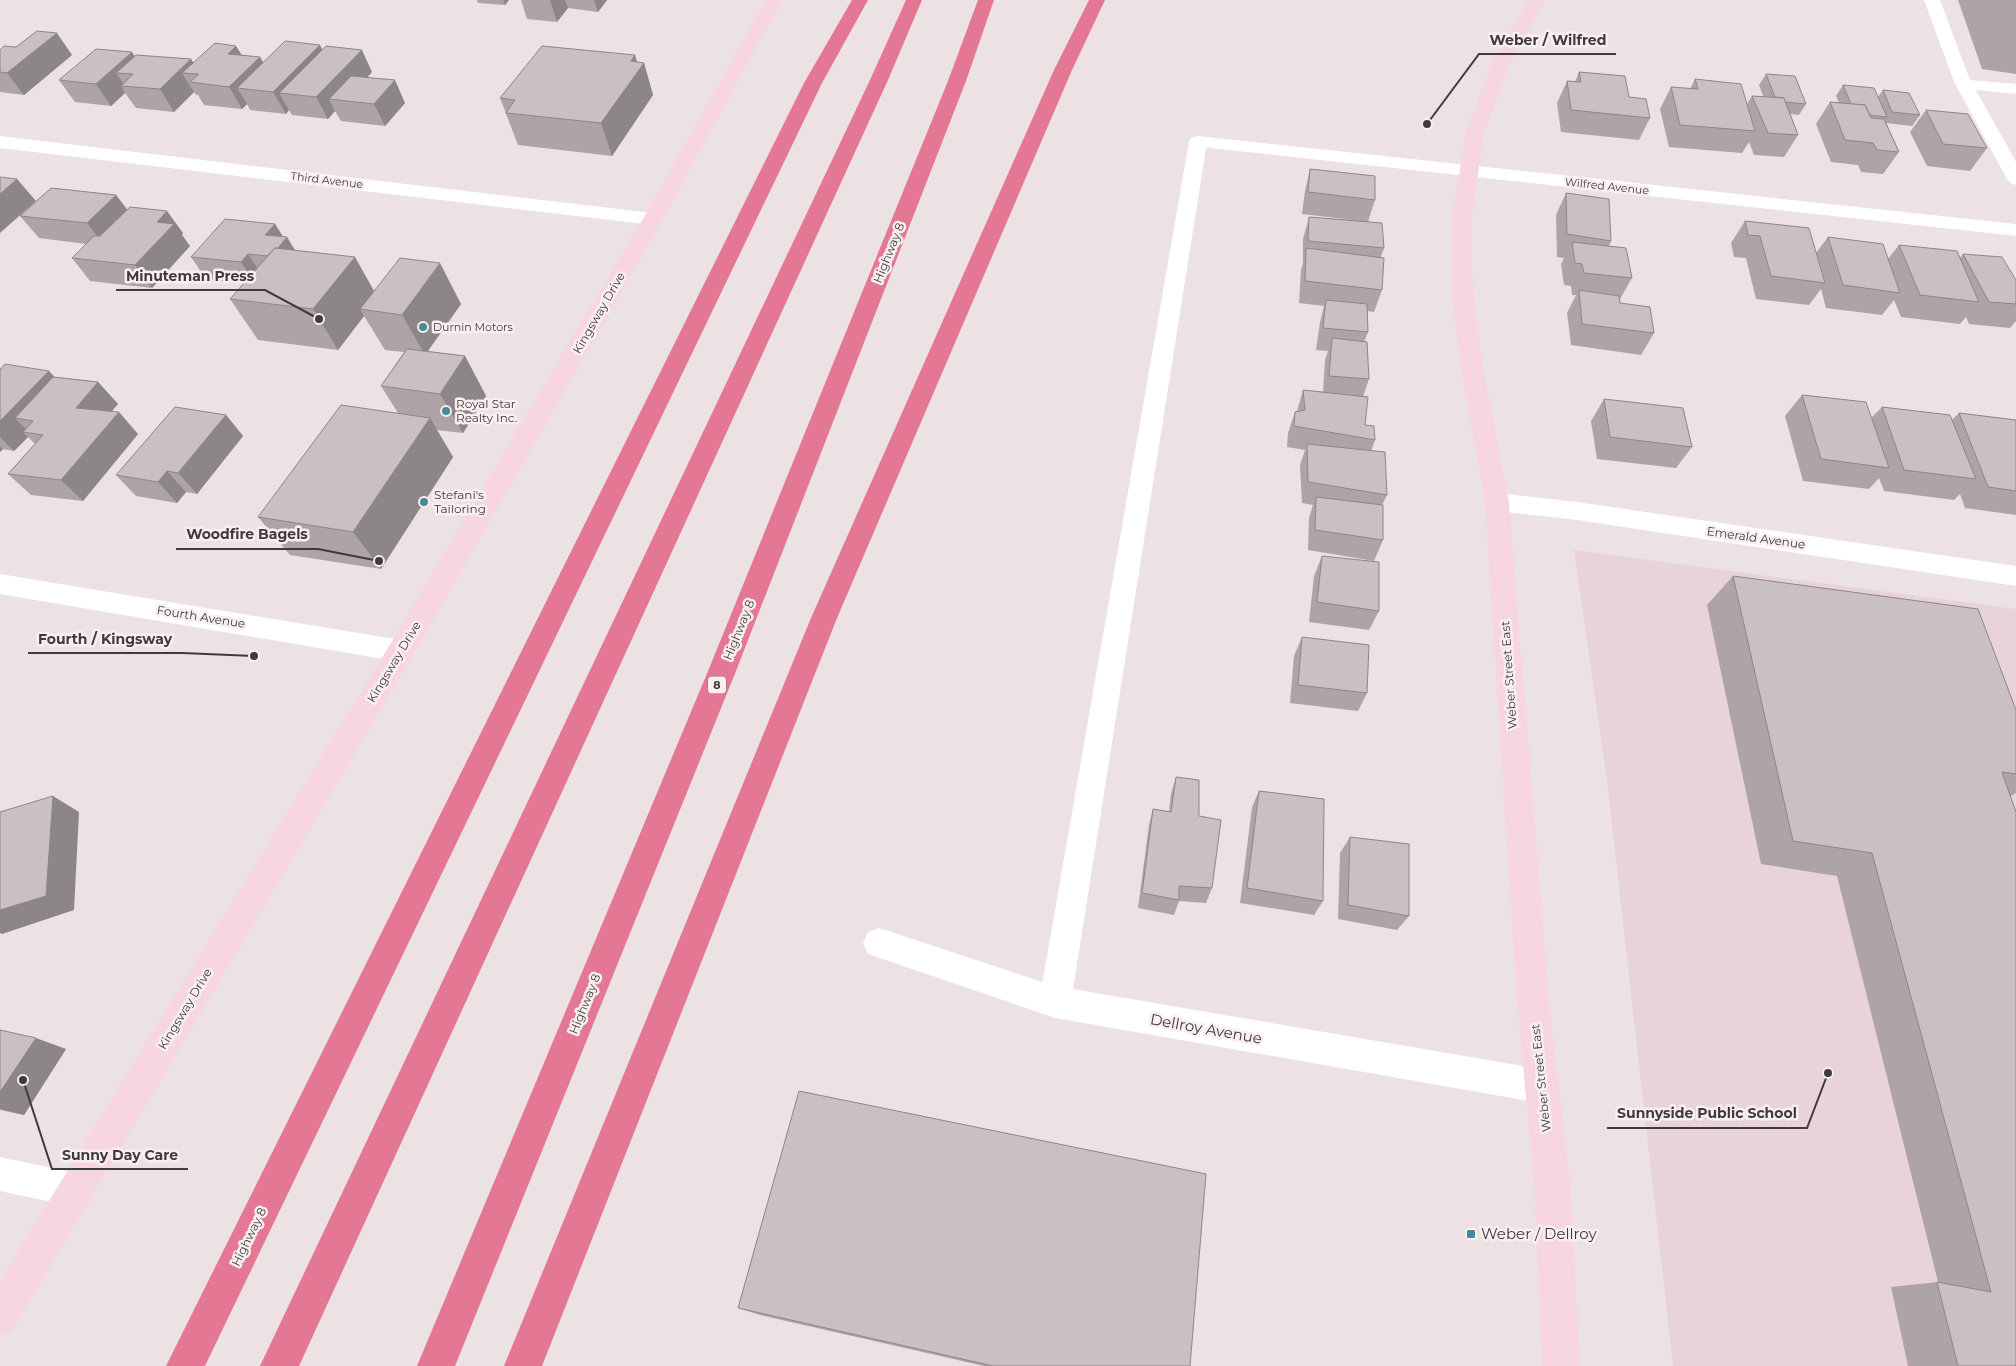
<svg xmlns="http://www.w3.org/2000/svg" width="2016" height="1366" font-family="Montserrat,sans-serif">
	<rect width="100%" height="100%" fill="#ece1e3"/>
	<!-- built -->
	<polygon fill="#e8d4d8" points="1574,550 2016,609 2016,1366 1673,1366 1607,780"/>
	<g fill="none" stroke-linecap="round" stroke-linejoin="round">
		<!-- lane -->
		<g fill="#fff" fill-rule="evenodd">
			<polygon points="1924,0 1940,0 1970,80 2016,84 2016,94 1976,90 2016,162 2016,185 2010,183 2007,179 1955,84"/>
			<polygon points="1198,137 1204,138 1207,142 1071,1002 1066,1013 1055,1018 1044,1013 1039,1002 1189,142 1192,138"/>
			<polygon points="0,1157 75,1173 87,1178 92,1190 87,1202 75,1207 0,1191"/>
		</g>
		<!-- street -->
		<g fill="#fff" fill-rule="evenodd">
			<polygon points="0,136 653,213 660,215 663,219 660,223 653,225 0,148"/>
			<polygon points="1198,136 2016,224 2016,236 1191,146 1189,142 1191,138"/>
			<polygon points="1497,493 1577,502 2016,566 2016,586 1577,520 1497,511 1488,508 1485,502 1488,496"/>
			<polygon points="0,574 401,640 411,643 414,651 411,659 401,662 0,594"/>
			<polygon points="879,928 1055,986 1541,1069 1553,1074 1558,1086 1553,1098 1541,1103 1055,1018 868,954 863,943 868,932"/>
		</g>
		<!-- secondary -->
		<g fill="#f7d6df" fill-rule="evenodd">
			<polygon points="766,0 782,0 663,219 411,659 13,1329 0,1335 0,1281 391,643 643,219"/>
			<polygon points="1529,0 1545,0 1509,65 1484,133 1471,222 1473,290 1483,369 1509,502 1549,1001 1570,1183 1580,1366 1542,1366 1534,1183 1517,1001 1485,502 1461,369 1451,290 1451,222 1466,133 1491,65"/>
		</g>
		<!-- highway -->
		<g fill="#e37794" fill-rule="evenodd">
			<polygon points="852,0 868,0 822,83 205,1366 166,1366 804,83"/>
			<polygon points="906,0 922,0 888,80 299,1366 260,1366 870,80"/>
			<polygon points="978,0 994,0 966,81 734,676 455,1366 417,1366 706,676 948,81"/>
			<polygon points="1089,0 1105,0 1072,70 837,618 542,1366 504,1366 811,618 1054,70"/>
		</g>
	</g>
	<!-- wall -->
	<g fill="#aea4a6">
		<polygon points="477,0 509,0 505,5 478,3"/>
		<polygon points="521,0 607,0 598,12 568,8 557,22 527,19"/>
		<polygon points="1958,0 2016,0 2016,74 1982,69"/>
		<polygon points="236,46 242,55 260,57 263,63 323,50 372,72 367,78 405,103 385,126 341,121 335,111 328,119 292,115 289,110 286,114 250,110 247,104 242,109 204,105 198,95 196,95 194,92 174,112 136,108 125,93 111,106 75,102 59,80 135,56 191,59 193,63"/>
		<polygon points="0,50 72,55 24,95 0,92"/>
		<polygon points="635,55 637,62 644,63 653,95 612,156 518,145 500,98"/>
		<polygon points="1579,72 1629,97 1650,118 1639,140 1561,132 1557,103 1567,81 1575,82"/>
		<polygon points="1766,74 1806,104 1799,115 1790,114 1798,135 1784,157 1754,155 1749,142 1742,153 1669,147 1660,109 1671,87 1690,89 1695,79 1747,104 1752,96 1763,96 1759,85"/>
		<polygon points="1843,85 1878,97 1883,90 1920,115 1912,126 1886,123 1899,152 1883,174 1861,172 1858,165 1831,162 1816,124 1830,102 1839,103 1836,96"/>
		<polygon points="1926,110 1987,148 1970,171 1927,166 1910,132"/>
		<polygon points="1310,169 1375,200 1368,222 1384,248 1381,257 1382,290 1374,312 1368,311 1368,332 1364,342 1369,379 1363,397 1365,425 1375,440 1371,451 1387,495 1382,505 1383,540 1374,561 1308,550 1309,518 1313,505 1302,503 1300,465 1305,450 1287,447 1288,433 1295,412 1297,411 1303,390 1323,392 1325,360 1328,351 1316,350 1320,322 1324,306 1299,303 1301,270 1303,263 1303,239 1309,217 1353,220 1302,214 1305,191"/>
		<polygon points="1566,193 1611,241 1609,246 1632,278 1620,299 1620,303 1654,333 1641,355 1571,345 1567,313 1576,295 1572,295 1571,286 1564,285 1561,264 1564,258 1557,257 1556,215"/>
		<polygon points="116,195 127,210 183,233 182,235 190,246 152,288 90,281 72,258 86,244 39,238 20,216"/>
		<polygon points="1745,221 1816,253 1828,237 1888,259 1899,245 1960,258 1963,254 2016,280 2016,321 2010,328 1969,324 1966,317 1960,324 1901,317 1894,300 1882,315 1826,308 1821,289 1809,305 1756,299 1746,258 1734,257 1731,243"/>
		<polygon points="275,224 283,237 295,250 374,292 461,304 428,351 465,356 486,396 463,433 437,430 453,457 381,569 290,555 258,517 398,413 381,386 404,352 385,350 364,316 338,350 258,340 230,299 244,283 206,279 191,257"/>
		<polygon points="0,367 1,369 55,377 98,382 118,404 111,412 138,434 83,501 31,495 8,474 35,444 28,437 14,451 3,449 0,452"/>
		<polygon points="1802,395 1871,418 1882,407 1952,420 1959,413 2016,420 2016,515 1965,508 1960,494 1954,500 1884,491 1879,478 1869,489 1803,481 1785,416"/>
		<polygon points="1604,399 1692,447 1676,468 1597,459 1591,421"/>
		<polygon points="226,415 243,436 197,494 186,492 177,503 136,496 116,475"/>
		<polygon points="1322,556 1379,611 1369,630 1309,622 1314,576"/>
		<polygon points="1733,576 2016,710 2016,793 2011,796 2016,1366 1908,1366 1891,1287 1938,1282 1837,876 1761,864 1707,605"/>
		<polygon points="1302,637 1367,693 1358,711 1290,703 1294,656"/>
		<polygon points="1176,777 1199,816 1212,888 1206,903 1179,901 1174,915 1138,908 1149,825 1153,809 1169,812 1171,794"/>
		<polygon points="1259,791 1323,901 1314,915 1240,903 1252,807"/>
		<polygon points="1350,837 1409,916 1397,930 1338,919 1340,853"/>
		<polygon points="0,1030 66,1049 24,1115 0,1110"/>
		<polygon points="738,1308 1190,1366 984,1366 760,1315"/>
	</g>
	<!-- shaded-wall -->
	<g fill="#8d8687">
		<polygon points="503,0 509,0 505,5"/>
		<polygon points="550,0 565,0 568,8 557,22"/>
		<polygon points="594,0 607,0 598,12"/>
		<polygon points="57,33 72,55 24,95 7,73"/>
		<polygon points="320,45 331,67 279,93 289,110 286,114 273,92"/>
		<polygon points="236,46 249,68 260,57 273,79 237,88 247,104 242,109 229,87 228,54"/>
		<polygon points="362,50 372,72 345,101 329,99 335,111 328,119 316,97"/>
		<polygon points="132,52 146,74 133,74 116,73 125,86 121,86 125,93 111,106 96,84"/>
		<polygon points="635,55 639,70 644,63 653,95 612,156 601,123 631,61"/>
		<polygon points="191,59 205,81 199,74 182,73 194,92 174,112 160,89"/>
		<polygon points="395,80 405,103 385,126 374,104"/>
		<polygon points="17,179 36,201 0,233 0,194"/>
		<polygon points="116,195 133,217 105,246 87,223"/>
		<polygon points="167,211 183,233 182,235 190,246 152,288 135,265 157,222"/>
		<polygon points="275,224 285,240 287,237 301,260 275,251 265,235"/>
		<polygon points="248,254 263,276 256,285 241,262"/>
		<polygon points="355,257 378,298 360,309 364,316 338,350 313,309"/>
		<polygon points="440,263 461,304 425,355 402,315"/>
		<polygon points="465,356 486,396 463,433 440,394"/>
		<polygon points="49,371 70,393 33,421 15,418 30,433 23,432 28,437 14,451 0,437 0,421"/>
		<polygon points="98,382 118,404 96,429 76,408"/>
		<polygon points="119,412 138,434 83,501 61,480"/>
		<polygon points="226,415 243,436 197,494 178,473"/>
		<polygon points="430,418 453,457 381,569 353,532"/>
		<polygon points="0,446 3,449 0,452"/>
		<polygon points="167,471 186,492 177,503 158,482"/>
		<polygon points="53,796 79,812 74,910 2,934 0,933 0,910"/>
		<polygon points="36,1038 66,1049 24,1115 0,1109 0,1092"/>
	</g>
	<!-- building -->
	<g fill="#cabfc1" stroke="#8d8687">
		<polygon points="37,31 57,33 7,73 0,72 0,50 4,46 16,47"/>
		<polygon points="285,41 320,45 273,92 237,88"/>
		<polygon points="215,43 236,46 228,54 260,57 229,87 190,82 199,74 182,73"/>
		<polygon points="326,46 362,50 316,97 279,93"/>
		<polygon points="542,46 635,55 631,61 644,63 601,123 506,113 515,100 500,98"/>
		<polygon points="96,49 132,52 96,84 59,80"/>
		<polygon points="136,55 191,59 160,89 121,86 133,74 116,73"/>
		<polygon points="1579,72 1625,76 1629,97 1646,99 1650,118 1571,110 1567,81 1581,82"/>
		<polygon points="1766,74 1795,76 1806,104 1785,102 1784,98 1775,97"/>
		<polygon points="351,76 395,80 374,104 329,99"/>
		<polygon points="1695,79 1741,84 1755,131 1680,125 1671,87 1698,89"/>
		<polygon points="1843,85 1874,88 1887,117 1870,115 1865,105 1851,104"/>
		<polygon points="1883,90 1909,93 1920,115 1892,112"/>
		<polygon points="1752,96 1784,98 1798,135 1768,133"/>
		<polygon points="1830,102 1865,105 1871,118 1884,119 1899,152 1877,150 1873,143 1845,140"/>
		<polygon points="1926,110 1968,114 1987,148 1943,144"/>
		<polygon points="1310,169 1375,176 1375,200 1308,192"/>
		<polygon points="0,177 17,179 0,194"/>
		<polygon points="51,188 116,195 87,223 20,216"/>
		<polygon points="1566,193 1609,199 1611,241 1567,234"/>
		<polygon points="130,207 167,211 157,222 174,224 135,265 72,258 94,236 100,236"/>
		<polygon points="1309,217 1382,223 1384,248 1308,241"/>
		<polygon points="225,219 275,224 265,235 287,237 278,248 275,248 267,256 248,254 241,262 191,257"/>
		<polygon points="1745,221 1809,228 1825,283 1771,276 1760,236 1748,235"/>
		<polygon points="1828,237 1883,244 1900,293 1843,285"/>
		<polygon points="1572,242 1626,248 1632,278 1584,273 1582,264 1575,263"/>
		<polygon points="1899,245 1957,251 1979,302 1920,295"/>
		<polygon points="275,248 355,257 313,309 230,299"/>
		<polygon points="1306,248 1384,258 1382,290 1305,281"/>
		<polygon points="1963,254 2002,257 2016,280 2016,304 1989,302"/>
		<polygon points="400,258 440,263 402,315 360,309"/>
		<polygon points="1579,290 1619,296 1620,303 1650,307 1654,333 1582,324"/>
		<polygon points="1326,300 1367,304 1368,332 1323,328"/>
		<polygon points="1332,338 1367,342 1369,379 1329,376"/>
		<polygon points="407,349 465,356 440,394 381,386"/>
		<polygon points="5,364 49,371 0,421 0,370"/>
		<polygon points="53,377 98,382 76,408 119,412 61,480 8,474 43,435 23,432 33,421 15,418"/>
		<polygon points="1303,390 1368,397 1365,425 1374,426 1375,440 1294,426 1295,412 1305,410"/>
		<polygon points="1802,395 1866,402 1889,468 1821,459"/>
		<polygon points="1604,399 1683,408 1692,447 1610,437"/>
		<polygon points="341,405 430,418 353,532 258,517"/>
		<polygon points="175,407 226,415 178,473 167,471 158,482 116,475"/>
		<polygon points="1882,407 1950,415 1976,479 1904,470"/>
		<polygon points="1959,413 2016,420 2016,491 1988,487"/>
		<polygon points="1307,444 1385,452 1387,495 1308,482"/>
		<polygon points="1316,497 1383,505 1383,540 1315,530"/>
		<polygon points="1322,556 1379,562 1379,611 1317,602"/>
		<polygon points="1733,576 1978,609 2016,710 2016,774 2002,772 2016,812 2016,1366 1958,1366 1937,1282 1991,1292 1872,853 1793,841"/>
		<polygon points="1302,637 1369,645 1367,693 1298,685"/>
		<polygon points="1176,777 1199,780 1199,816 1221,820 1212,888 1179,886 1179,900 1142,893 1153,809 1171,812"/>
		<polygon points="1259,791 1324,799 1323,901 1247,888"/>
		<polygon points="53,796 46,896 0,910 0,812"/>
		<polygon points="1350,837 1409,844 1409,916 1348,905"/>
		<polygon points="0,1030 36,1038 0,1092"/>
		<polygon points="799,1091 1206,1174 1190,1366 993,1366 738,1308"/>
	</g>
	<!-- markers -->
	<g fill="#468a99" stroke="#f9eef0" stroke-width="2">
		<circle cx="423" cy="327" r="5"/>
		<circle cx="446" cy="411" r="5"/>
		<circle cx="424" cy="502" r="5"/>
		<rect x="1466" y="1229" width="10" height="10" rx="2.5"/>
	</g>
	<g text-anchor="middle" stroke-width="5" stroke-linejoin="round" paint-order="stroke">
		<!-- far-street labels -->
		<g font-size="11" fill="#3f3b3c" stroke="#f9eef0">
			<text transform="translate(327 180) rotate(7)" y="4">Third Avenue</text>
			<text transform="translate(1607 186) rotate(6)" y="4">Wilfred Avenue</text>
		</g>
		<!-- far-poi labels -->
		<g font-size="11" fill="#3f3b3c" stroke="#f9eef0" text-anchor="start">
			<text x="433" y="331">Durnin Motors</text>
		</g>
		<!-- shield labels -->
		<rect fill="#f9eef0" stroke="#777172" stroke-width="1" x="708" y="676.5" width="18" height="17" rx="4"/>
		<g font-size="11" font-weight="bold" fill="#3f3b3c">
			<text x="717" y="689">8</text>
		</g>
		<!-- street labels -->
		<g font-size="12" fill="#3f3b3c" stroke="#f9eef0">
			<text transform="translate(889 253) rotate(-68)" y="4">Highway 8</text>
			<text transform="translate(599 313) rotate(-60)" y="4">Kingsway Drive</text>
			<text transform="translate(1756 538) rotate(8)" y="4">Emerald Avenue</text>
			<text transform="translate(201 617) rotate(9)" y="4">Fourth Avenue</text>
			<text transform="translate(739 630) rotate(-68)" y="4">Highway 8</text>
			<text transform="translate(394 662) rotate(-59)" y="4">Kingsway Drive</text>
			<text transform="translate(1509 675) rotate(-94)" y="4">Weber Street East</text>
			<text transform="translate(585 1004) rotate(-68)" y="4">Highway 8</text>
			<text transform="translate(185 1009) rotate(-59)" y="4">Kingsway Drive</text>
			<text transform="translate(1541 1078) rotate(-96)" y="4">Weber Street East</text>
			<text transform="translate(249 1237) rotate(-64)" y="4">Highway 8</text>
		</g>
		<!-- poi labels -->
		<g font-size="12" fill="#3f3b3c" stroke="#f9eef0" text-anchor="start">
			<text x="456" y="408">Royal Star<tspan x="456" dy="14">Realty Inc.</tspan></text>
			<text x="434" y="499">Stefani's<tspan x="434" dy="14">Tailoring</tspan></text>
		</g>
		<!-- near-street labels -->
		<g font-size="15" fill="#3f3b3c" stroke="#f9eef0">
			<text transform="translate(1206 1029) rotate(10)" y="5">Dellroy Avenue</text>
		</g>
		<!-- near-poi labels -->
		<g font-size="15" fill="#3f3b3c" stroke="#f9eef0" text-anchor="start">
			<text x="1481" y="1239">Weber / Dellroy</text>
		</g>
	</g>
	<!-- callouts -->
	<path fill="none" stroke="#3f3b3c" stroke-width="2" d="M1427 124L1479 54H1616M319 319L265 290H116M379 561L318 549H176M254 656L182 653H28M1828 1073L1807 1128H1607M23 1080L52 1169H188"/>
	<g fill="#3f3b3c" stroke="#f9eef0" stroke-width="2">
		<circle cx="1427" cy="124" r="5"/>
		<circle cx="319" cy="319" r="5"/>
		<circle cx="379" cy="561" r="5"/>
		<circle cx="254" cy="656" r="5"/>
		<circle cx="1828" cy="1073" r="5"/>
		<circle cx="23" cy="1080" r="5"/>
	</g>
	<g font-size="14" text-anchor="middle" font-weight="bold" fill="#3f3b3c" stroke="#f9eef0" stroke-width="5" stroke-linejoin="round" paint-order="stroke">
		<text x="1548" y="45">Weber / Wilfred</text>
		<text x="190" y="281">Minuteman Press</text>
		<text x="247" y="539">Woodfire Bagels</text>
		<text x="105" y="644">Fourth / Kingsway</text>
		<text x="1707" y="1118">Sunnyside Public School</text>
		<text x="120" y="1160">Sunny Day Care</text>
	</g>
</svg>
